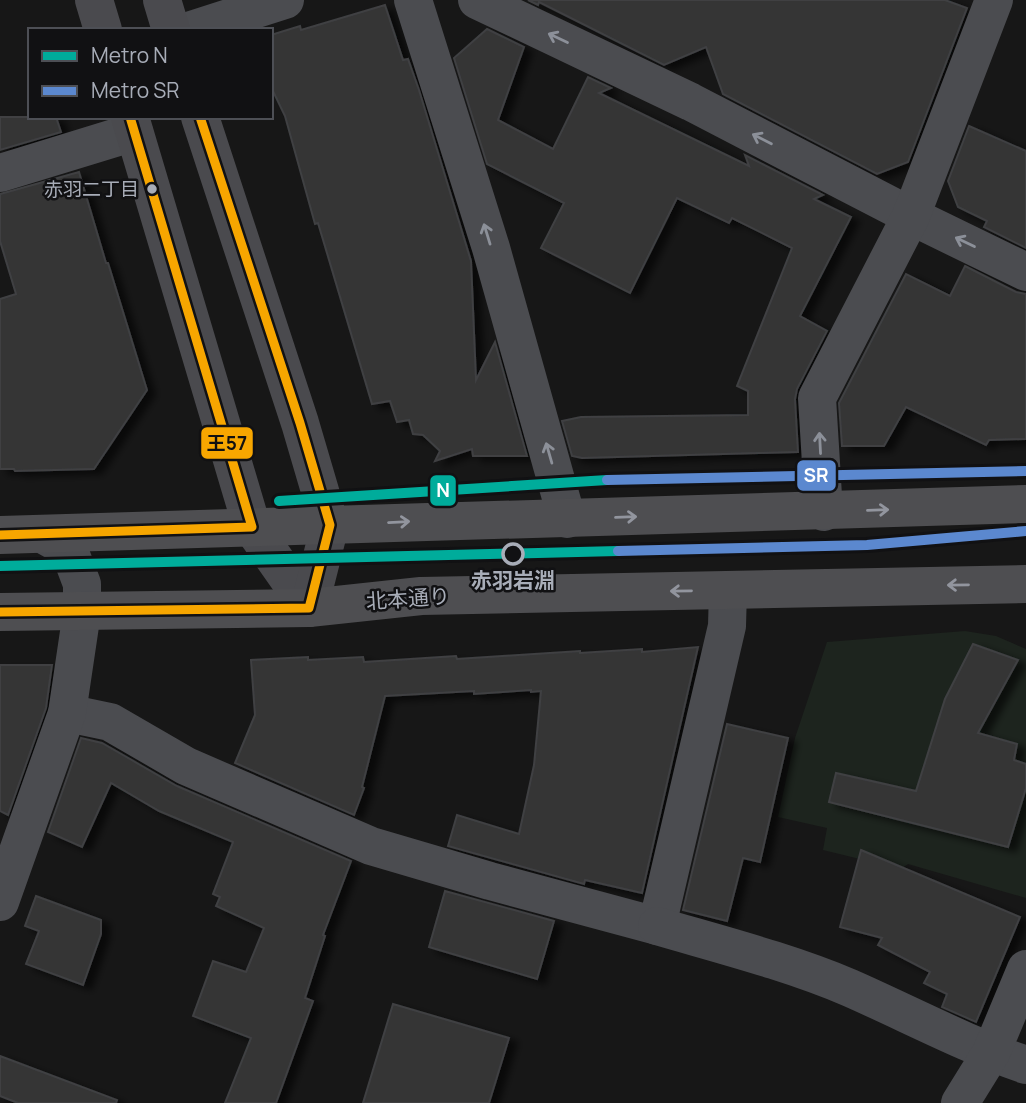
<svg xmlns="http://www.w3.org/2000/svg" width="1026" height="1103" font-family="Manrope,'Noto Sans JP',sans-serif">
	<defs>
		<filter id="shadow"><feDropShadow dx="8" dy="4.5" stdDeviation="3.5" flood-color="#0009"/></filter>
	</defs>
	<rect width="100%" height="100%" fill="#171717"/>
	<!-- green -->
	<polygon fill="#1d241e" points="965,631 996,636 1026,649 1026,898 908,864 901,869 823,850 827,828 778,817 795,738 827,642"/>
	<!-- building -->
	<g fill="#353536" stroke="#3f4043" stroke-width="2" filter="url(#shadow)">
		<polygon points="528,0 945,0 967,8 908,162 877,174 723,94 706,47 664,65 539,2 538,5"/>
		<polygon points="385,5 403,60 408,59 419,90 471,261 476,380 495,342 527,456 473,456 472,449 435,461 440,451 423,435 413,434 409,420 397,422 390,401 372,404 318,223 315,224 285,116 271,87 271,35 300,26 301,30"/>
		<polygon points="487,29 524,47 498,120 553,149 588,77 611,88 599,93 749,166 745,155 823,195 814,199 851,217 800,316 827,331 797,389 795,399 798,452 582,458 572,456 562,421 581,417 748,415 748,391 737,386 792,248 732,218 729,223 677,198 630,293 541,248 564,203 487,164 454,58"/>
		<polygon points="0,117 56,117 61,132 0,150"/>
		<polygon points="969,126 1026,151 1026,248 984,227 987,221 958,207 948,181"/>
		<polygon points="79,172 106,263 108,263 147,390 94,469 15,471 14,469 0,469 0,299 16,294 0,241 0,194"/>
		<polygon points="965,266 1016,292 1026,294 1026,439 989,440 986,445 906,407 884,446 842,446 839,403 906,274 950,296"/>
		<polygon points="973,644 1018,660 978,733 1017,744 1014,760 1026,764 1026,788 1008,847 829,802 836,773 916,791 945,699"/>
		<polygon points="698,647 642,893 585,880 584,884 448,846 457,815 519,834 534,765 541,691 531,692 531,690 474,694 474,691 385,696 362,787 364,788 354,815 235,763 255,715 251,660 308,657 308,660 363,657 364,662 456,656 457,659 580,651 580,653 642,649 642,652"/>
		<polygon points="0,665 52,665 46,708 8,815 0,811"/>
		<polygon points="727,724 788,738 760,862 743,858 727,921 683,910"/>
		<polygon points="81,738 102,743 177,786 351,861 323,935 325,936 305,998 313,1001 276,1103 225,1103 251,1038 193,1016 213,961 246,972 264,928 216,906 220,897 213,894 233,842 159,811 111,783 82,847 48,832"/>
		<polygon points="861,850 1020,917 976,1022 942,1007 947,994 924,983 930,972 878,945 882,938 840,927"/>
		<polygon points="445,891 554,921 537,979 429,947"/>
		<polygon points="36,896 101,920 101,934 83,985 26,964 39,931 25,926"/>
		<polygon points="393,1004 509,1038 489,1103 363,1103"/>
		<polygon points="0,1056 117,1100 116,1103 18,1103 0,1096"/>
	</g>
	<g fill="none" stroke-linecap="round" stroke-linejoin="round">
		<!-- street -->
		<g stroke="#4b4c50" stroke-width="38">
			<polyline points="413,0 491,248 567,519"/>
			<polyline points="477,0 691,102 911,216 1026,272"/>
			<polyline points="191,30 285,0"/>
			<polyline points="0,173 134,132"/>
			<polyline points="824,512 817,398 911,216 994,0"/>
			<polyline points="67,713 110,722 186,766 371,846 490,881 657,926 727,626 728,590"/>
			<polyline points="0,902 67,713 82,612 82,584 71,555 60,544 42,534"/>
			<path d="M657,926C722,945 789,962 850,988C909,1014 965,1044 1026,1065"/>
			<polyline points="960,1103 991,1053 1026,969"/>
		</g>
		<!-- secondary -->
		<g stroke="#4a4a4e" stroke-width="38">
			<polyline points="94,0 103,30"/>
			<polyline points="162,0 171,30"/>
			<polyline points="130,117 252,527 309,608"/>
			<polyline points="200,117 300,423 330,525 309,608"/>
		</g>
		<!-- highway -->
		<g stroke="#4e4e51" stroke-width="38">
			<polyline points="0,535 1026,504"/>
			<polyline points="0,612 309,608 421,596 1026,584"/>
		</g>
		<defs>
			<g id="bus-1">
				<polyline points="0,535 252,527 130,117"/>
				<polyline points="0,612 309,608 330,525 300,423 200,117"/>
			</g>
		</defs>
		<!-- bus-1 casing -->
		<use href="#bus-1" stroke="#111113" stroke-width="14"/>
		<!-- bus-1 -->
		<use href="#bus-1" stroke="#f7a600" stroke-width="9"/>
		<defs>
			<g id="metro-1">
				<polyline points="279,501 607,480"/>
				<polyline points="0,566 618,551"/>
			</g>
			<g id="metro-2">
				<polyline points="607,480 1026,471"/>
				<polyline points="618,551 867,545 1026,531"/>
			</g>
		</defs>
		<!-- metro-1 casing -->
		<use href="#metro-1" stroke="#111113" stroke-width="16"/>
		<!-- metro-2 casing -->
		<use href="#metro-2" stroke="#111113" stroke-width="16"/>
		<!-- metro-1 -->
		<use href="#metro-1" stroke="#00ac9b" stroke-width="10"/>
		<!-- metro-2 -->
		<use href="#metro-2" stroke="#5b88cf" stroke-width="10"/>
	</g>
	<!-- one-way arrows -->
	<defs><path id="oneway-shaft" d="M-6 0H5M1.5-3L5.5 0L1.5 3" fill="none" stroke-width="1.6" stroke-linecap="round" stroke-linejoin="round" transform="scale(1.75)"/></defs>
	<g stroke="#8c9099">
		<use href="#oneway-shaft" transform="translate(558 38) rotate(-155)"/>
		<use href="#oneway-shaft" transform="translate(762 139) rotate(-153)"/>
		<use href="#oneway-shaft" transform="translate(487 234) rotate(-107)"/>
		<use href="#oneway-shaft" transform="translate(965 242) rotate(-154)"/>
		<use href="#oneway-shaft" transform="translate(820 443) rotate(-93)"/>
		<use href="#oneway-shaft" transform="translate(549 453) rotate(-106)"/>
	</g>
	<g stroke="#92959e">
		<use href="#oneway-shaft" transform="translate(878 510) rotate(-2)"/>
		<use href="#oneway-shaft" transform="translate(626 517) rotate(-2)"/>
		<use href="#oneway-shaft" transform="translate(399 522) rotate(-3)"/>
		<use href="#oneway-shaft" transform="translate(958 585) rotate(179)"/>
		<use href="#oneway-shaft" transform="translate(681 591) rotate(179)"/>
	</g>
	<!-- markers -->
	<circle fill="#a8adb8" stroke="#111113" stroke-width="2.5" cx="152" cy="189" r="6"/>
	<circle fill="#111113" stroke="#a8adb8" stroke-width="3.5" cx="513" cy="554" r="10"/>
	<g text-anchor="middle" stroke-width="5" stroke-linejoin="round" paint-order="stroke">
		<!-- bus labels -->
		<g font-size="19" fill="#a8adb8" stroke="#111113" text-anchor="end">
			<text x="139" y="196">赤羽二丁目</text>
		</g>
		<!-- stop labels -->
		<g font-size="21" font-weight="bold" fill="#a8adb8" stroke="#111113">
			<text x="513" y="588">赤羽岩淵</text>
		</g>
		<!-- street labels -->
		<g font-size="21" fill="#a8adb8" stroke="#111113">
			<text transform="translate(408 599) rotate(-4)" y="7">北本通り</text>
		</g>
	</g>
	<g stroke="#111113" stroke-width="2.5">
		<rect x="200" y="426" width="54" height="34" rx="7" fill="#f7a600"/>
		<rect x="796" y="459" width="41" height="33" rx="7" fill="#5b88cf"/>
		<rect x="429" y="474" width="28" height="33" rx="7" fill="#00ac9b"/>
	</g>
	<g font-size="19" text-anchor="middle" font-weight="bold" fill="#fff">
		<text x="816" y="482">SR</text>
		<text x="443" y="497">N</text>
	</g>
	<g font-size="19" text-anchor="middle" font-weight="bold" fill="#111">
		<text x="227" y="450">王57</text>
	</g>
	<!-- legend -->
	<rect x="28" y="28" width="245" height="91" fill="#111113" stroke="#4d4f55" stroke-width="2"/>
	<rect x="42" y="51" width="35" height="10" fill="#00ac9b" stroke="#4d4f55" stroke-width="2"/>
	<text x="91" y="63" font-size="21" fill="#a8adb8">Metro N</text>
	<rect x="42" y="86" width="35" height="10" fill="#5b88cf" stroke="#4d4f55" stroke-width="2"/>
	<text x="91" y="98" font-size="21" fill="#a8adb8">Metro SR</text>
</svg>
